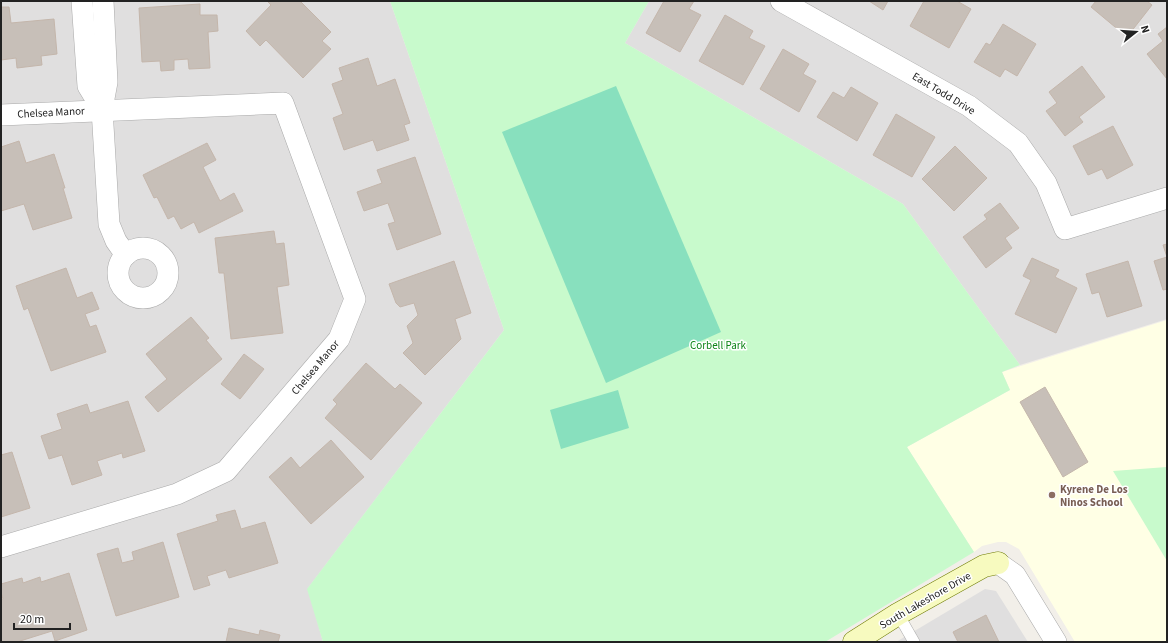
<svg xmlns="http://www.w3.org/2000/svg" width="1168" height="643" font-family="'Source Sans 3',sans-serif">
	<rect width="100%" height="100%" fill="#f2efe9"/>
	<!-- residential -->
	<g fill="#e0dfdf">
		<polygon points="1,1 390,1 504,330 308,588 323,642 1,642"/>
		<polygon points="649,1 1167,1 1167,319 1020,365 903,204 625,43"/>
		<polygon points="985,589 996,591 1028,642 896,642"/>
	</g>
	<!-- education -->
	<polygon fill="#ffffe5" points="1167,320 1167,642 1075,642 1019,549 1006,542 998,542 982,546 974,552 907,447 1010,390 1002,372"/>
	<!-- park -->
	<g fill="#c8facc">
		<polygon points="390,1 649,1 625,43 903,204 1020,365 1002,372 1010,390 907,447 974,552 825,642 323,642 307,589 504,330"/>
		<polygon points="1167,467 1167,561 1113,471"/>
	</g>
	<!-- pitch -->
	<g fill="#88e0be">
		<polygon points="616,86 721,332 606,383 502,132"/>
		<polygon points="618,390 629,428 561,449 550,410"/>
	</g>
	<!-- building -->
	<g fill="#c7bfb8" stroke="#c4b6ab">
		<polygon points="267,1 300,1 331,32 322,41 331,49 303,78 266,40 260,46 246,31 271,5"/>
		<polygon points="664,1 694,1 689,9 701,15 680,52 646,33"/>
		<polygon points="869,1 888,1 883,10"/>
		<polygon points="924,1 957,1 971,9 949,48 910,26"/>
		<polygon points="1096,1 1147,1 1152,5 1127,37 1091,7"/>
		<polygon points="200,4 200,15 217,15 218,31 208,32 210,68 189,69 188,59 174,60 174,70 161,71 160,61 142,62 139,8"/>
		<polygon points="1,7 9,7 11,23 54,19 57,54 41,56 42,65 17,68 16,58 1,60"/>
		<polygon points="725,15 753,31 749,38 765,46 743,85 699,61"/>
		<polygon points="1003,24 1036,44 1017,76 1005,69 1000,77 974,62 986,43 990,45"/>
		<polygon points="1167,27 1167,79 1147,54 1163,41 1158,34"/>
		<polygon points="783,49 809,64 803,74 816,81 799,112 760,89"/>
		<polygon points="368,58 377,86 395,79 410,123 404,125 409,140 377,151 373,140 344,150 333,118 343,114 332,84 343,80 339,68"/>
		<polygon points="1082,66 1105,97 1079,117 1083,122 1065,136 1046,111 1057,103 1049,92"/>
		<polygon points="851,87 878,103 857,141 817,117 833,92 844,98"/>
		<polygon points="896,114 935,137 912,177 873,155"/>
		<polygon points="1113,126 1133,165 1107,179 1102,169 1088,175 1073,146"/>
		<polygon points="19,141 26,163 54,154 65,188 63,188 72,218 33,230 24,204 1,211 1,147"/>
		<polygon points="207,143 216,160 203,167 220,201 234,193 243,211 199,233 194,222 181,229 174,216 168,219 157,197 154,198 143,175"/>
		<polygon points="955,146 987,178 954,211 922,179"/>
		<polygon points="415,157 441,234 397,250 388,224 395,222 388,203 364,211 357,192 382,183 377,170"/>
		<polygon points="1000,203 1019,228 1005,238 1012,248 986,268 963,237 987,219 984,215"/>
		<polygon points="274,231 276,244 284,243 289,285 277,287 283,333 231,339 224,273 219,273 215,238"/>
		<polygon points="1167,244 1167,289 1163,290 1154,261 1167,257 1163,245"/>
		<polygon points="1032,258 1059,270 1055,277 1077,288 1056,333 1015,314 1031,280 1023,276"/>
		<polygon points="454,261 471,313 455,319 461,339 425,375 403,353 413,343 407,326 418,315 414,303 400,307 396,303 389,284"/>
		<polygon points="1128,261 1142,306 1107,317 1099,292 1092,294 1086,274"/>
		<polygon points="66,268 77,298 92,292 99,309 85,314 90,327 96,325 106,352 51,371 28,308 24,310 16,286"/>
		<polygon points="191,317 209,338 206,340 222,359 158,412 145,397 167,379 146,354"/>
		<polygon points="244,354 264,369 240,399 221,384"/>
		<polygon points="366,363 395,389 400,384 422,403 371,460 325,418 337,404 333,400"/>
		<polygon points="1045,387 1088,462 1063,477 1020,402"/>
		<polygon points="128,401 145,451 123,458 122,453 97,461 102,475 72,485 62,455 49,459 41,436 62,429 57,414 87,404 90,413"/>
		<polygon points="331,440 364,477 311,524 269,477 291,457 300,468"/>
		<polygon points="12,452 30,508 1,517 1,455"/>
		<polygon points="235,510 241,529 265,522 278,563 229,578 226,570 207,576 210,585 194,590 177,534 218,521 216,515"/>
		<polygon points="163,542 179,597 116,616 97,554 118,548 122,563 134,560 132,552"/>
		<polygon points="69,573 87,630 55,641 52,631 17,642 1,642 1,600 3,599 1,592 1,584 22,578 23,583 40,577 41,582"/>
		<polygon points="986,615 999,642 958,642 953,632"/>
		<polygon points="229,628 259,635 260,630 280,635 278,642 226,642"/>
	</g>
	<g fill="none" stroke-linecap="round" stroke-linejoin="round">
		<defs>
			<polyline id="lane" points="898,614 914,642"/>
			<g id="street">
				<polyline points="82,1 88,86 102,109"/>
				<polyline points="103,1 107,82 102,109 109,224 116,241 126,255"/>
				<polyline points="781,1 969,106 1018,143 1046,183 1065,229 1167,198"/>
				<polyline points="1,115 283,103 355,299 339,339 226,471 177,494 1,547"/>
				<circle cx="143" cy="273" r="25"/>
				<polyline points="998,563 1015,575 1056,642"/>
			</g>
			<polyline id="secondary" points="854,642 898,614 984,566 998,563"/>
		</defs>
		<!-- lane casing -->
		<use href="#lane" stroke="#a9a9a9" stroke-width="12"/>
		<!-- street casing -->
		<use href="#street" stroke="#a9a9a9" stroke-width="22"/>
		<!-- secondary casing -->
		<use href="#secondary" stroke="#707d05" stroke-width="23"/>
		<!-- lane -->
		<use href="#lane" stroke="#fff" stroke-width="11"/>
		<!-- street -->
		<use href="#street" stroke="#fff" stroke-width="21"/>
		<!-- secondary -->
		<use href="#secondary" stroke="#f7fabf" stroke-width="22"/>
	</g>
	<!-- markers -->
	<circle fill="#8d6e63" stroke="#fff" stroke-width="1.5" cx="1052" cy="495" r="4"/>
	<g text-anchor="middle" stroke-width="3" stroke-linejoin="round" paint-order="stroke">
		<!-- street labels -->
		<g font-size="11" fill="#222" stroke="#fff">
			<text transform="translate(944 93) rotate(31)" y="4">East Todd Drive</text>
			<text transform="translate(51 112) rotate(-3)" y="4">Chelsea Manor</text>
			<text transform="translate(315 367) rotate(-50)" y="4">Chelsea Manor</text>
			<text transform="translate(925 600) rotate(-30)" y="4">South Lakeshore Drive</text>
		</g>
		<!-- park labels -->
		<g font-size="11" fill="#0c8416" stroke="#fff">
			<text x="718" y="349">Corbell Park</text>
		</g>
		<!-- education labels -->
		<g font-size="11" font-weight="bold" fill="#785e54" stroke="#fff" text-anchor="start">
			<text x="1060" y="493">Kyrene De Los<tspan x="1060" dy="13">Ninos School</tspan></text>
		</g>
	</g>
	<!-- border -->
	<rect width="1168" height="643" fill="none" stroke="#222222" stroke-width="4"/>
	<!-- north arrow -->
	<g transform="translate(1136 32) rotate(73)" stroke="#ffffff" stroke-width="3" paint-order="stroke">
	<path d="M0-3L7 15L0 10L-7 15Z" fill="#222222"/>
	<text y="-6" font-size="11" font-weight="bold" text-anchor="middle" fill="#222222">N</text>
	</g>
	<!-- scale -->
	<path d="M14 623v6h56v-6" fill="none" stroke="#222222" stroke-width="2"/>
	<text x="20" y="623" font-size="12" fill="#222222" stroke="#ffffff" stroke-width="3" paint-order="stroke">20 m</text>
</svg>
